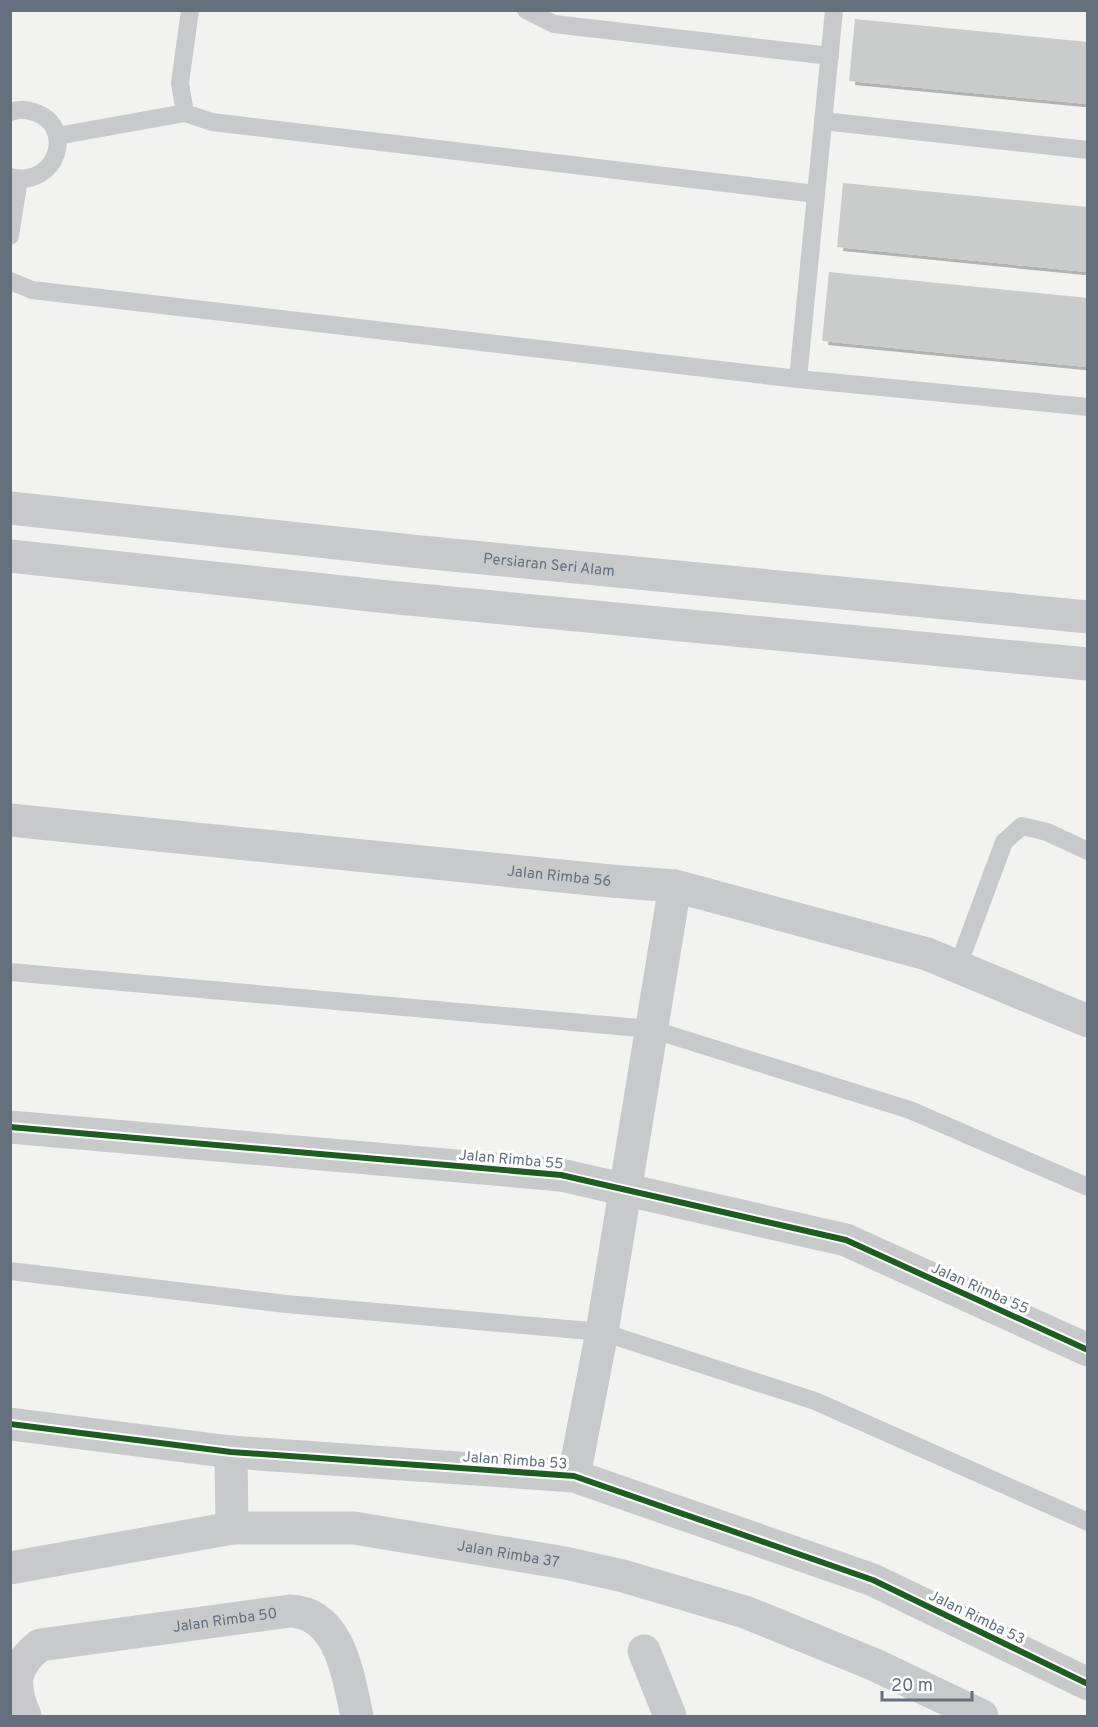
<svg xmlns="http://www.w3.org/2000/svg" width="1098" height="1727" font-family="Overpass,sans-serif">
	<defs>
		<filter id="shadow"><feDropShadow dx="6" dy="4" stdDeviation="0" flood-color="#0004"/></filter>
	</defs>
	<rect width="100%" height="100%" fill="#f2f3f1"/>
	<!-- building -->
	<g fill="#cacccc" filter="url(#shadow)">
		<polygon points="855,19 1088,42 1088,104 849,81"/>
		<polygon points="843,183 1088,207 1088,272 837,247"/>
		<polygon points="829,272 1088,298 1088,367 822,341"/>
	</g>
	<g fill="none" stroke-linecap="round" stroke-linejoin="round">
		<!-- service -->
		<g stroke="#c8c9cb" stroke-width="18">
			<polyline points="190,10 180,83 185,113 212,122 816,194"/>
			<polyline points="526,10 554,24 830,56"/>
			<path d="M10,112C18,109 26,109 34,112C77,126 57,189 10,177"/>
			<polyline points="823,121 1088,150"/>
			<polyline points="57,136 185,113"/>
			<polyline points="10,236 19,179"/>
			<polyline points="10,281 32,290 798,379 1088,407"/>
			<polyline points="798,379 834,10"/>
			<polyline points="958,966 1004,842 1022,826 1047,832 1088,851"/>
			<polyline points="10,972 651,1029 910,1110 1088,1187"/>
			<polyline points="10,1271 286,1304 602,1332 815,1401 1088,1522"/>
		</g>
		<!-- minor -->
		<g stroke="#c8c9cb" stroke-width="33">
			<path id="s1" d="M10,820L611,881L675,886L927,954L1088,1021"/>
			<polyline points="10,1127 561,1175 846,1240 1088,1350"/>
			<polyline points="10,1424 231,1452 574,1476 873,1580 1088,1684"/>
			<polyline points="231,1452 232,1528"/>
			<polyline points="574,1476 602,1332 675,886"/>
			<path id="s2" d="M10,1568L232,1528H354L565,1563L623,1576L745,1612L873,1664L982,1716"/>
			<polyline points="644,1651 670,1716"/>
			<path id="s3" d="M25,1716C12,1685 12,1667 40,1645L290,1611C341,1613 348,1677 357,1716"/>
		</g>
		<!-- tertiary -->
		<g stroke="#c8c9cb" stroke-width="33">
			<path id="s4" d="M10,508L421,552L1088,617"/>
			<polyline points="10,556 388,597 1088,664"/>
		</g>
		<defs>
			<g id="cycleway">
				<polyline points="10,1127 561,1175 846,1240 1088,1350"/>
				<polyline points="10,1424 231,1452 574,1476 873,1580 1088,1684"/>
			</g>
		</defs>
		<!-- cycleway casing -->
		<use href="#cycleway" stroke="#fff" stroke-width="10"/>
		<!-- cycleway -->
		<use href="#cycleway" stroke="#1b5e20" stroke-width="6"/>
	</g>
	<g text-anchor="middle" stroke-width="6" stroke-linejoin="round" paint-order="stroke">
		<!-- street labels -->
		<g font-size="15" fill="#65707f" stroke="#fff">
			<text dy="5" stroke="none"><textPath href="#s4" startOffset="542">Persiaran Seri Alam</textPath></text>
			<text dy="5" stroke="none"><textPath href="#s1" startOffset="552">Jalan Rimba 56</textPath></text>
			<text transform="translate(511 1159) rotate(5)" y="5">Jalan Rimba 55</text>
			<text transform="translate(980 1288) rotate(24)" y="5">Jalan Rimba 55</text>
			<text transform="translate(515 1460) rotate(4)" y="5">Jalan Rimba 53</text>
			<text dy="5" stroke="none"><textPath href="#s2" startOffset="504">Jalan Rimba 37</textPath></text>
			<text transform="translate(977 1617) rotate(26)" y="5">Jalan Rimba 53</text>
			<text dy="5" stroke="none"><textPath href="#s3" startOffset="267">Jalan Rimba 50</textPath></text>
		</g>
	</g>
	<!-- border -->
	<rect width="1098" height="1727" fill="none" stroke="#65707f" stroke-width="24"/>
	<!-- scale -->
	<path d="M882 1691v9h90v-9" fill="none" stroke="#65707f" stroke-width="3"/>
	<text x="891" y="1691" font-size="18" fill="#65707f" stroke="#ffffff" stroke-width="4.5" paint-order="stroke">20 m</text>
</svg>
